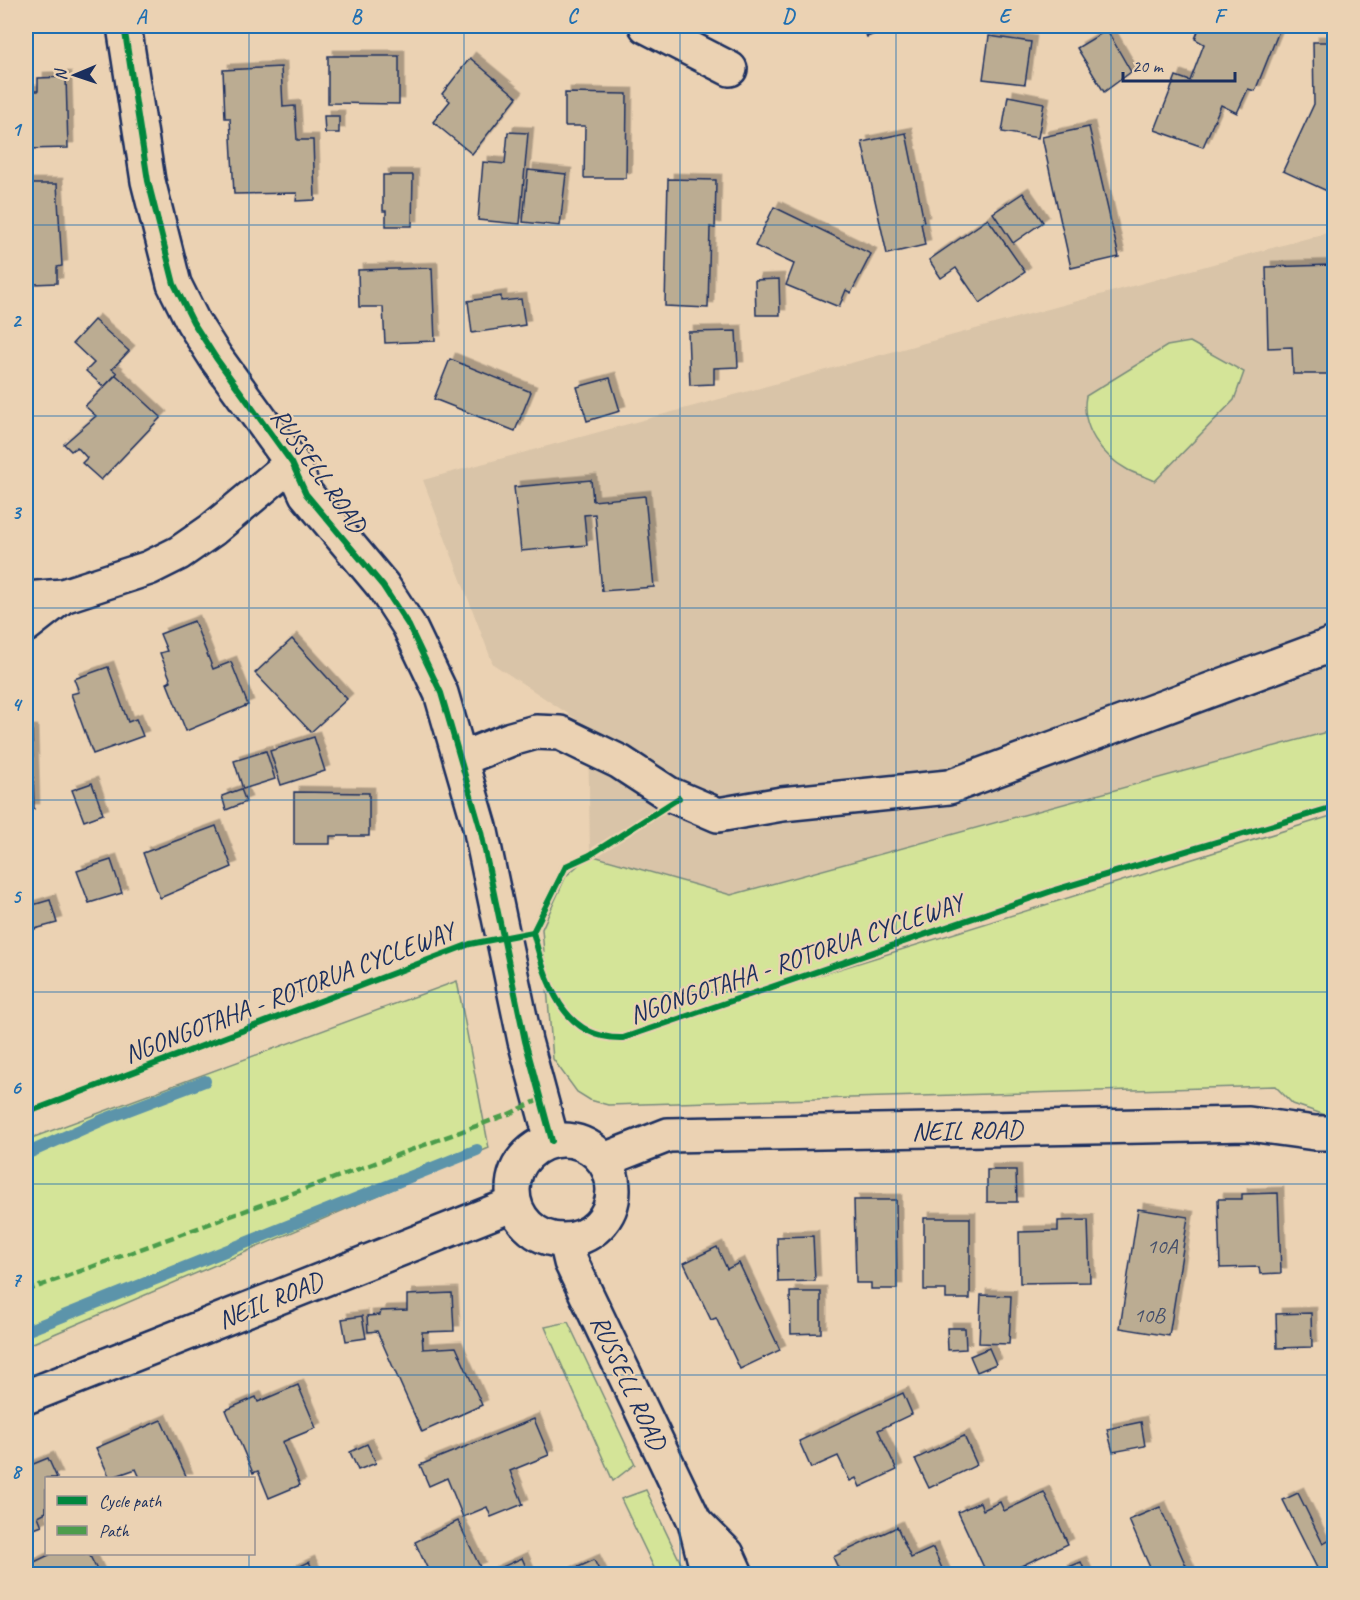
<svg xmlns="http://www.w3.org/2000/svg" width="1360" height="1600" font-family="Caveat,sans-serif">
	<defs>
		<filter id="shadow"><feDropShadow dx="5.5" dy="-5.5" stdDeviation="0" flood-color="#0004"/></filter>
	</defs>
	<rect width="100%" height="100%" fill="#ebd2b3"/>
	<filter id="ink" filterUnits="userSpaceOnUse"><feTurbulence type="fractalNoise" baseFrequency=".0167" numOctaves="2"/><feDisplacementMap in="SourceGraphic" scale="12" xChannelSelector="R" yChannelSelector="G"/><feConvolveMatrix kernelMatrix="1 2 1 2 8 2 1 2 1" color-interpolation-filters="sRGB"/></filter>
	<g filter="url(#ink)">
		<!-- built -->
		<polygon fill="#d9c4a8" points="1334,231 1334,730 731,895 590,855 588,727 493,664 423,480"/>
		<!-- green -->
		<g fill="#d4e498" stroke="#788a7b" stroke-width="1.5">
			<path d="M1190,342L1244,372L1234,400L1155,481C1146,476 1137,475 1128,470C1102,456 1080,427 1086,396L1167,346Z"/>
			<polygon points="1334,730 1334,807 1161,857 727,1004 1334,815 1334,1118 1293,1104 1275,1086 608,1105 590,1100 577,1092 553,1059 542,929 566,876 590,855 731,895"/>
			<polygon points="457,981 489,1148 26,1346 26,1140"/>
			<polygon points="568,1322 635,1464 613,1481 545,1327"/>
			<polygon points="646,1490 686,1574 657,1574 621,1499"/>
		</g>
		<g fill="none" stroke-linecap="round" stroke-linejoin="round">
			<!-- stream -->
			<g stroke="#5b94aa" stroke-width="12">
				<polyline points="26,1154 105,1119 205,1081"/>
				<polyline points="26,1331 477,1150"/>
			</g>
		</g>
		<!-- building -->
		<g fill="#bbac92" stroke="#1b2f5e" stroke-width="1.5" filter="url(#shadow)">
			<polygon points="862,26 895,26 867,37"/>
			<polygon points="1200,26 1281,26 1255,91 1248,89 1237,113 1221,105 1203,147 1155,130 1176,76 1190,81 1204,44 1195,39"/>
			<polygon points="1107,30 1131,72 1104,92 1077,48"/>
			<polygon points="989,36 1031,42 1025,84 983,79"/>
			<polygon points="1313,42 1334,42 1334,175 1327,191 1283,171 1314,104"/>
			<polygon points="328,56 399,56 399,104 328,103"/>
			<polygon points="470,58 517,97 472,154 433,122 450,101 442,94"/>
			<polygon points="281,67 283,107 295,106 297,140 313,140 315,200 296,201 297,193 234,194 230,118 225,118 223,70"/>
			<polygon points="66,77 68,148 26,149 26,91 38,91 38,78"/>
			<polygon points="565,93 627,94 626,178 584,178 585,126 565,126"/>
			<polygon points="1008,96 1044,103 1038,138 1002,132"/>
			<polygon points="324,116 339,116 339,133 325,133"/>
			<polygon points="1089,127 1119,257 1071,268 1042,137"/>
			<polygon points="508,132 528,133 520,224 478,220 483,162 505,164"/>
			<polygon points="906,133 924,222 921,223 925,245 887,254 862,142"/>
			<polygon points="528,170 566,174 560,226 523,222"/>
			<polygon points="383,175 413,175 412,226 386,226 386,211 383,211"/>
			<polygon points="668,179 716,180 715,228 710,227 708,308 665,306"/>
			<polygon points="26,184 57,184 62,266 57,267 57,283 34,284 34,265 26,266"/>
			<polygon points="1023,193 1043,222 1013,243 993,213"/>
			<polygon points="774,207 871,254 851,293 846,290 839,307 786,285 794,264 755,246"/>
			<polygon points="988,219 1025,272 980,303 956,268 941,278 929,260"/>
			<polygon points="1330,265 1334,374 1293,374 1292,347 1268,348 1266,267"/>
			<polygon points="432,268 435,341 385,343 383,307 359,307 358,270"/>
			<polygon points="779,279 780,315 756,315 755,280"/>
			<polygon points="501,296 501,301 521,299 525,325 472,333 468,301"/>
			<polygon points="94,320 129,351 112,369 117,373 104,387 86,371 94,363 73,343"/>
			<polygon points="736,331 738,367 714,368 714,384 690,385 688,332"/>
			<polygon points="450,359 531,392 515,431 434,399"/>
			<polygon points="116,375 161,417 101,480 82,463 87,458 77,447 71,451 64,444 96,416 85,406"/>
			<polygon points="610,378 620,411 587,421 577,387"/>
			<polygon points="591,480 593,501 645,496 654,587 602,591 595,514 584,515 587,545 521,551 514,487"/>
			<polygon points="194,621 213,669 231,662 248,705 186,731 167,683 171,681 160,653 167,651 160,634"/>
			<polygon points="292,639 347,699 311,732 255,673"/>
			<polygon points="108,667 128,722 136,719 143,736 93,754 71,694 79,692 74,679"/>
			<polygon points="26,731 32,731 34,809 26,809"/>
			<polygon points="314,737 325,771 281,785 270,751"/>
			<polygon points="266,751 275,779 243,789 234,761"/>
			<polygon points="92,783 103,814 84,821 72,790"/>
			<polygon points="241,789 246,802 226,810 222,796"/>
			<polygon points="294,792 369,793 369,836 330,836 330,844 294,844"/>
			<polygon points="216,826 232,867 160,898 143,853"/>
			<polygon points="111,860 122,893 89,903 77,871"/>
			<polygon points="50,900 57,923 31,930 26,907"/>
			<polygon points="987,1170 1016,1170 1017,1202 987,1202"/>
			<polygon points="1278,1193 1281,1273 1260,1274 1259,1267 1220,1268 1218,1199 1242,1199 1242,1194"/>
			<polygon points="854,1200 896,1200 897,1289 871,1289 871,1283 856,1283"/>
			<polygon points="1138,1209 1188,1217 1169,1336 1120,1328"/>
			<polygon points="924,1218 970,1218 970,1299 946,1299 946,1290 924,1290"/>
			<polygon points="1088,1220 1090,1282 1020,1283 1019,1232 1058,1231 1058,1221"/>
			<polygon points="813,1236 815,1281 778,1282 777,1237"/>
			<polygon points="717,1247 727,1269 739,1263 780,1350 740,1369 716,1318 711,1320 684,1263"/>
			<polygon points="790,1292 821,1292 821,1333 791,1334"/>
			<polygon points="452,1293 454,1331 422,1332 423,1349 456,1347 482,1405 422,1432 377,1331 368,1332 367,1316 380,1315 381,1311 407,1310 407,1295"/>
			<polygon points="981,1295 1011,1296 1009,1344 979,1343"/>
			<polygon points="1311,1313 1312,1347 1277,1348 1276,1314"/>
			<polygon points="362,1316 366,1338 346,1341 342,1319"/>
			<polygon points="947,1328 965,1328 966,1349 948,1350"/>
			<polygon points="989,1348 996,1364 977,1372 970,1356"/>
			<polygon points="298,1385 316,1428 282,1442 300,1485 269,1498 258,1471 253,1473 226,1410 256,1397 258,1402"/>
			<polygon points="903,1393 912,1414 878,1430 897,1470 860,1487 856,1478 850,1481 838,1456 811,1468 799,1441"/>
			<polygon points="534,1419 549,1455 510,1471 523,1504 491,1517 487,1507 463,1517 447,1478 429,1486 420,1465"/>
			<polygon points="161,1420 187,1478 140,1478 136,1469 110,1478 96,1448"/>
			<polygon points="1141,1422 1145,1446 1113,1452 1107,1429"/>
			<polygon points="964,1436 977,1465 929,1488 915,1459"/>
			<polygon points="367,1444 376,1463 358,1470 350,1452"/>
			<polygon points="48,1458 57,1478 46,1478 46,1512 38,1516 42,1526 26,1532 26,1467"/>
			<polygon points="1044,1492 1068,1544 1004,1574 987,1574 958,1512 980,1502 983,1510 1000,1502 1004,1511"/>
			<polygon points="1298,1493 1323,1544 1334,1538 1334,1570 1326,1574 1320,1574 1283,1500"/>
			<polygon points="1160,1507 1183,1559 1190,1574 1147,1574 1152,1572 1129,1520"/>
			<polygon points="458,1521 480,1567 463,1574 430,1574 415,1542"/>
			<polygon points="897,1527 911,1558 933,1548 944,1573 872,1574 870,1571 863,1574 841,1574 833,1557"/>
			<polygon points="51,1554 89,1554 99,1574 26,1574 26,1566"/>
			<polygon points="522,1558 529,1574 487,1574"/>
			<polygon points="594,1560 601,1574 563,1574"/>
			<polygon points="309,1562 315,1574 292,1574 290,1571"/>
			<polygon points="1081,1562 1086,1574 1064,1574 1062,1570"/>
		</g>
		<g fill="none" stroke-linecap="round" stroke-linejoin="round">
			<defs>
				<g id="minor">
					<polyline points="124,26 148,181 174,284 193,322 216,358 292,463 306,494 383,586 409,626 441,693 480,827 525,1041 552,1141"/>
					<polyline points="646,26 730,69"/>
					<polyline points="26,599 63,596 149,568 179,553 212,530 292,463"/>
					<polyline points="26,625 63,596"/>
					<polyline points="461,759 511,739 536,732 560,733 620,762 669,794 718,815 782,804 949,787 1334,644"/>
					<circle cx="563" cy="1190" r="50"/>
					<polyline points="604,1160 668,1135 1249,1124 1315,1133 1334,1133"/>
					<polyline points="566,1241 571,1262 695,1522 708,1574"/>
					<polyline points="26,1397 514,1204"/>
					<polyline points="697,1524 727,1554 736,1574"/>
				</g>
			</defs>
			<!-- minor casing -->
			<use href="#minor" stroke="#1b2f5e" stroke-width="38"/>
			<!-- minor -->
			<use href="#minor" stroke="#ebd2b3" stroke-width="33"/>
			<!-- quiet -->
			<polyline stroke="#4c9d4c" stroke-width="4.5" stroke-dasharray="9 4.5" stroke-linecap="butt" points="26,1291 509,1114 541,1099"/>
			<defs>
				<g id="cycleway">
					<polyline points="124,26 148,181 174,284 193,322 216,358 292,463 306,494 383,586 409,626 441,693 480,827 525,1041 552,1141"/>
					<polyline points="533,932 566,866 590,855 679,798"/>
					<path d="M26,1113L470,944L533,932C546,981 562,1040 623,1038L1055,890L1334,807"/>
				</g>
			</defs>
			<!-- cycleway casing -->
			<use href="#cycleway" stroke="#ebd2b3" stroke-width="10"/>
			<!-- cycleway -->
			<use href="#cycleway" stroke="#00873e" stroke-width="6"/>
		</g>
	</g>
	<!-- grid -->
	<path fill="none" stroke="#1f6fb2" stroke-width="1.5" stroke-opacity="0.55" d="M249,26V1478M464,26V1574M680,26V1574M896,26V1574M1111,26V1574M26,225H1334M26,416H1334M26,608H1334M26,800H1334M26,992H1334M26,1184H1334M26,1375H1334M249,1554V1574"/>
	<g text-anchor="middle" stroke-width="4.5" stroke-linejoin="round" paint-order="stroke">
		<!-- number labels -->
		<g font-size="22" fill="#434e6b">
			<text x="1162" y="1253">10A</text>
			<text x="1149" y="1322">10B</text>
		</g>
		<!-- street labels -->
		<g font-size="26" fill="#1b2f5e" stroke="#ebd2b3">
			<text transform="translate(319 470) rotate(55)" y="9">RUSSELL ROAD</text>
			<text transform="translate(796 958) rotate(-19)" y="9">NGONGOTAHA - ROTORUA CYCLEWAY</text>
			<text transform="translate(289 992) rotate(-21)" y="9">NGONGOTAHA - ROTORUA CYCLEWAY</text>
			<text transform="translate(967 1130) rotate(-1)" y="9">NEIL ROAD</text>
			<text transform="translate(270 1300) rotate(-22)" y="9">NEIL ROAD</text>
			<text transform="translate(629 1382) rotate(65)" y="9">RUSSELL ROAD</text>
		</g>
	</g>
	<!-- margin -->
	<rect width="1360" height="1600" fill="none" stroke="#ebd2b3" stroke-width="66"/>
	<!-- legend -->
	<rect x="45" y="1477" width="210" height="78" fill="#ebd2b3" stroke="#989191" stroke-width="1.5"/>
	<rect x="57" y="1496" width="30" height="9" fill="#00873e" stroke="#989191" stroke-width="1.5"/>
	<text x="99" y="1507" font-size="18" fill="#1b2f5e">Cycle path</text>
	<rect x="57" y="1526" width="30" height="9" fill="#4c9d4c" stroke="#989191" stroke-width="1.5"/>
	<text x="99" y="1537" font-size="18" fill="#1b2f5e">Path</text>
	<!-- north arrow -->
	<g transform="translate(75 75) rotate(268)" stroke="#ebd2b3" stroke-width="4.5" paint-order="stroke">
	<path d="M0-4.5L10 22L0 15L-10 22Z" fill="#1b2f5e"/>
	<text y="-9" font-size="16" font-weight="bold" text-anchor="middle" fill="#1b2f5e">N</text>
	</g>
	<!-- scale -->
	<path d="M1123 72v9h112v-9" fill="none" stroke="#1b2f5e" stroke-width="3"/>
	<text x="1132" y="72" font-size="18" fill="#1b2f5e" stroke="#ebd2b3" stroke-width="4.5" paint-order="stroke">20 m</text>
	<rect x="33" y="33" width="1294" height="1534" fill="none" stroke="#1f6fb2" stroke-width="2"/>
	<g font-size="20" text-anchor="middle" font-weight="bold" fill="#1f6fb2">
		<text x="141" y="23">A</text>
		<text x="356" y="23">B</text>
		<text x="572" y="23">C</text>
		<text x="788" y="23">D</text>
		<text x="1004" y="23">E</text>
		<text x="1219" y="23">F</text>
		<text x="16" y="136">1</text>
		<text x="16" y="327">2</text>
		<text x="16" y="519">3</text>
		<text x="16" y="711">4</text>
		<text x="16" y="903">5</text>
		<text x="16" y="1094">6</text>
		<text x="16" y="1286">7</text>
		<text x="16" y="1478">8</text>
	</g>
</svg>
